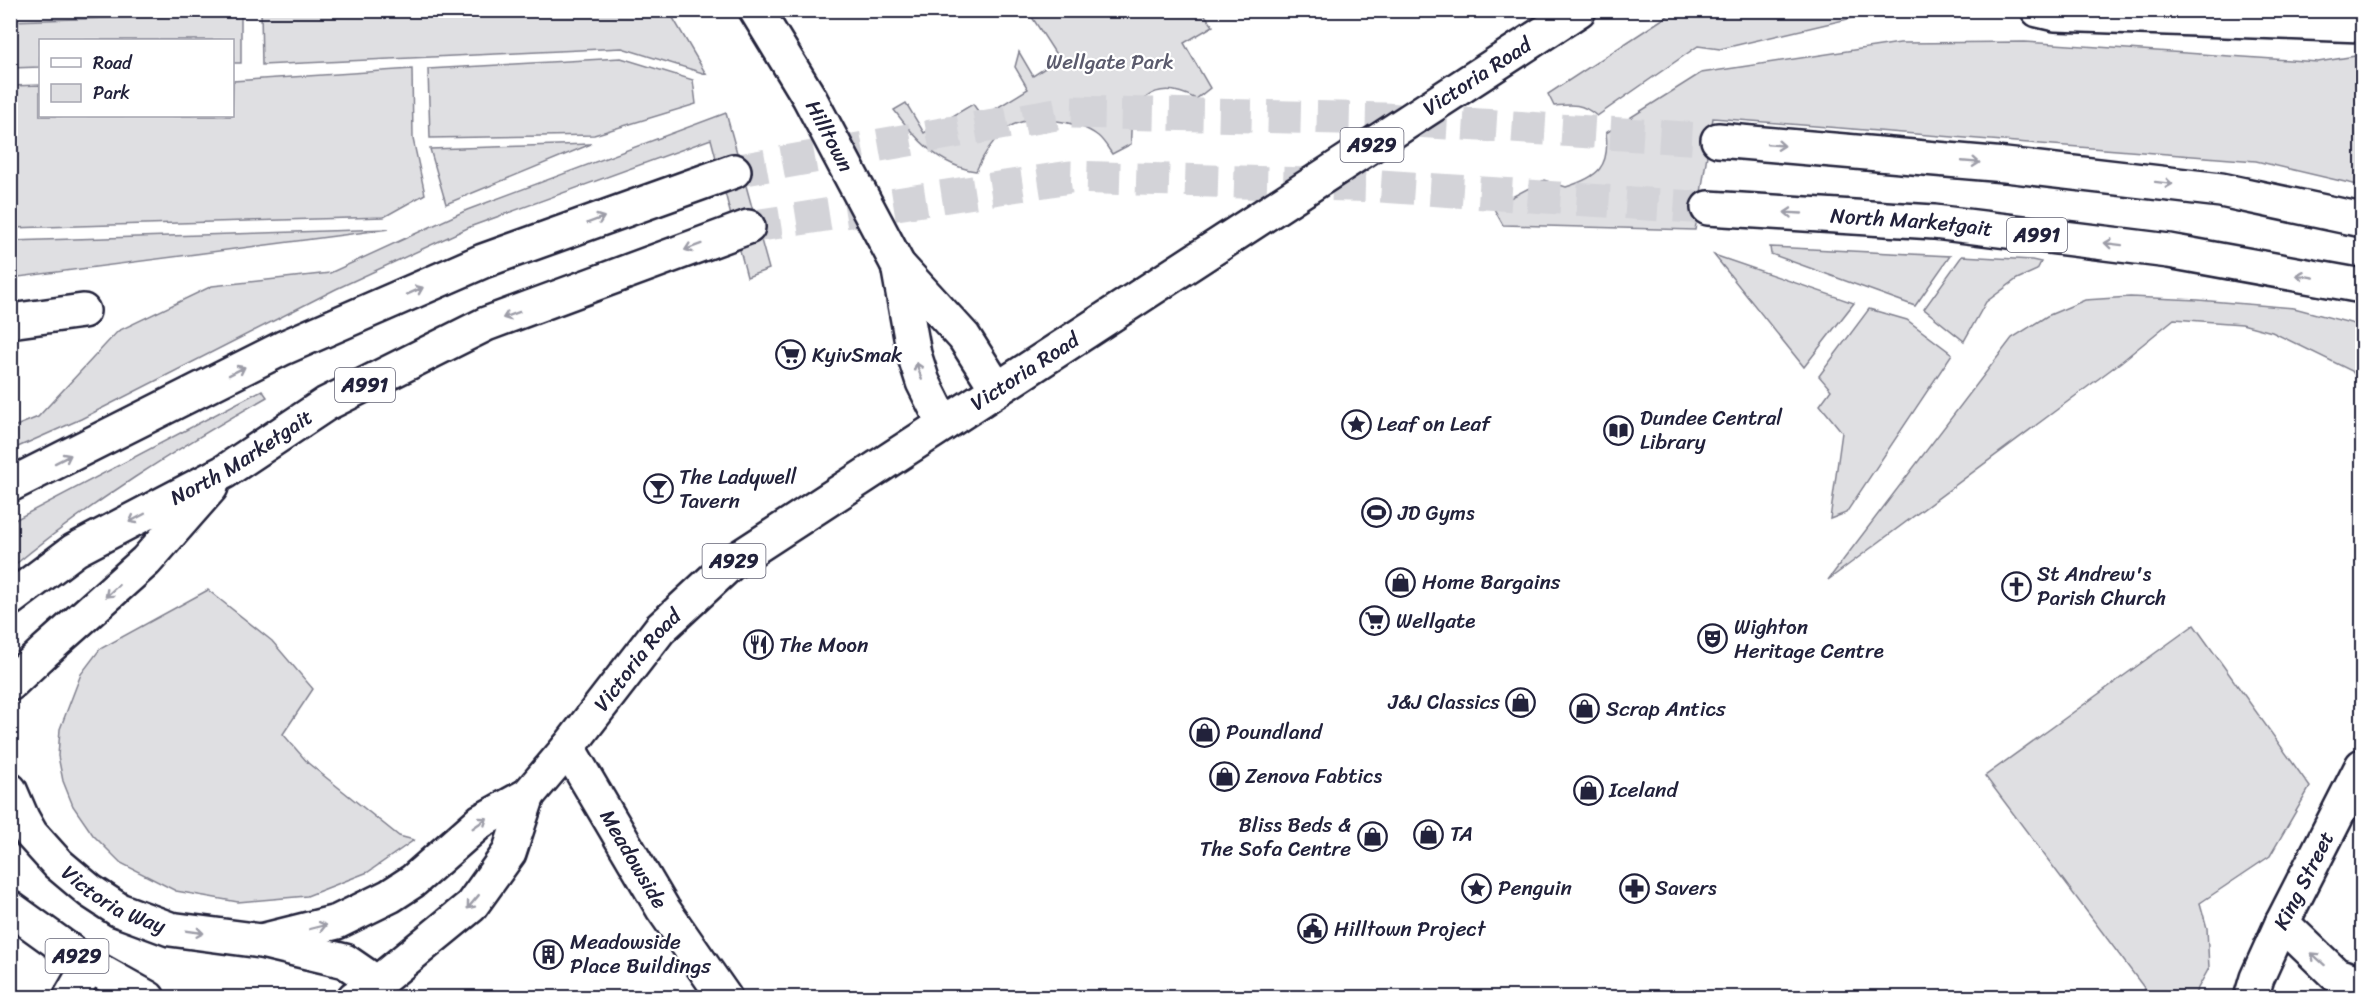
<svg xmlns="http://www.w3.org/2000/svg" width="2373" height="1008" font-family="Sriracha,sans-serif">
	<rect width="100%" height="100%" fill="#fff"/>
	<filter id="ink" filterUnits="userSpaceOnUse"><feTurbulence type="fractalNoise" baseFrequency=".0167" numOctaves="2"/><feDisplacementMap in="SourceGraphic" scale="12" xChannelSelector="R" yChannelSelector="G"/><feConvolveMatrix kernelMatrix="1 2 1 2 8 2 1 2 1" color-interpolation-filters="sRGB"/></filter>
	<g filter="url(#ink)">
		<!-- green -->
		<g fill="#dfdfe2" stroke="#80808e" stroke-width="1.5">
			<polygon points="261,11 669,11 706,74 622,48 262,65"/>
			<path d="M1028,11H1202L1213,26L1184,43L1210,88L1196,99C1155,77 1128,100 1131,144L1112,154C1108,148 1104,141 1098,136C1078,120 1026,112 1005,130C992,141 983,155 976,171C939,166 915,138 894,110L906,103L924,133L973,104L982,117L1028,89L1015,67L1019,52L1033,76L1059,59Z"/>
			<path d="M1675,11V10L1882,11L1720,49L1698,46L1597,116C1582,103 1573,104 1554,106L1548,94Z"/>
			<polygon points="241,14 241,63 233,63 232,40 40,40 40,67 11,68 11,21"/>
			<path d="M2025,42L2318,62L2362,55V186L2256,161L1713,118L1695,230L1503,225L1493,207L1544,180L1566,187C1598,177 1610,167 1606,133L1701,73L1900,43Z"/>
			<polygon points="621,58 693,80 696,104 594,135 430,138 428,69"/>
			<polygon points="412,69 413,139 425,194 384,217 11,228 11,86 40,85 40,116 232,116 233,81"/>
			<polygon points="726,113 769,269 747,277 711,139 472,226 336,289 81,419 11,450 11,428 38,417 118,331 212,286 330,273 467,210"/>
			<polygon points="591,144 446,204 430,149"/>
			<polygon points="389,229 11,278 11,241"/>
			<polygon points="1770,247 1950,256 1915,306 1771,254"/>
			<polygon points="1714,255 1854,303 1804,367"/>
			<polygon points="1962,256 2032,260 2041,262 2037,270 2017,279 1986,302 1964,341 1924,309"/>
			<polygon points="2130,297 2198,300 2294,308 2362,326 2362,386 2352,371 2272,332 2242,324 2174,319 2121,362 1828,580 2012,338 2047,316 2085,300"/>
			<polygon points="1869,309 1907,320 1952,354 1846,513 1830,519 1842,432 1820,405 1831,390 1819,376"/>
			<path d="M262,390L267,397C178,448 89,503 11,568V522Z"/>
			<polygon points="208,590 272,641 313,689 283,734 308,763 399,836 414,840 368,872 307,896 238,902 176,891 121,863 93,835 73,806 63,781 58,756 60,729 81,674 100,649"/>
			<polygon points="2194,625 2310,787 2270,856 2200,903 2207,928 2209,968 2193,997 2151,997 1985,776"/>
		</g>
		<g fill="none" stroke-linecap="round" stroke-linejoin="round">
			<!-- primary-tunnel -->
			<g stroke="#d3d3d8" stroke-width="33" stroke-dasharray="33 16" stroke-linecap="butt">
				<polyline points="734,171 1067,112 1384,119 1718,140"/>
				<polyline points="748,227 1070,177 1380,186 1708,208"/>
			</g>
			<defs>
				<g id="minor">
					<polyline points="2038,10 2055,14 2362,25"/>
					<polyline points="10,321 83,311"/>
					<polyline points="2282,923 2336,975 2362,983"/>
					<polyline points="70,998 89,965"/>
					<path id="s1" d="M2251,998L2257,978L2282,923L2362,766"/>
				</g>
				<g id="tertiary">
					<path id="s2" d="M756,10L809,97L898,265L964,337L997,389"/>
					<polyline points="898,265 914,354 923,382 944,424"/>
					<path id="s3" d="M568,748L663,909L725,998"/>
				</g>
				<g id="primary">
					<polyline points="1718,140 2005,165 2221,190 2362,220"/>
					<path id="s4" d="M1708,208L1934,222L2169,251L2362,286"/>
					<polyline points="10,485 283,348 483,261 734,171"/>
					<path id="s5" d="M10,599L75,550L224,472L326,404L486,324L748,227"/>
					<polyline points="10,684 45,651 146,561 211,487"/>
					<path id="s6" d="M10,790L22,818L31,834L58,864L90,891L119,910L170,929L261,941L345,961L377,983"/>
					<polyline points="10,908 89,965 148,998"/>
					<path id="s7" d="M261,941L337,922L390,896L413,881L481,821L528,795L568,748L660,629L731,563L1579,10"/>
					<polyline points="354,998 377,983 471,906 509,853 528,795"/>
				</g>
			</defs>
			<!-- minor casing -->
			<use href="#minor" stroke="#22223b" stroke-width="38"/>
			<!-- tertiary casing -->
			<use href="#tertiary" stroke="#22223b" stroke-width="38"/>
			<!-- primary casing -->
			<use href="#primary" stroke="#22223b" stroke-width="38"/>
			<!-- minor -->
			<use href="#minor" stroke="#fff" stroke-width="33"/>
			<!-- tertiary -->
			<use href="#tertiary" stroke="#fff" stroke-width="33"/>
			<!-- primary -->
			<use href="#primary" stroke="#fff" stroke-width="33"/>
		</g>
		<!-- one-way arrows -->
		<defs><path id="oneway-shaft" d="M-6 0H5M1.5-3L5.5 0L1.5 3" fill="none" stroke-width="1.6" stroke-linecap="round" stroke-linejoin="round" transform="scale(1.5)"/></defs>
		<g stroke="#9c9ca7">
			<use href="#oneway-shaft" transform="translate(1776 145) rotate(5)"/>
			<use href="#oneway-shaft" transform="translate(1971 162) rotate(5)"/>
			<use href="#oneway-shaft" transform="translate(2164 183) rotate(7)"/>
			<use href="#oneway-shaft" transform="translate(1793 213) rotate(-177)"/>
			<use href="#oneway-shaft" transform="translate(596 220) rotate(-20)"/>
			<use href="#oneway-shaft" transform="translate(2113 244) rotate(-173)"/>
			<use href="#oneway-shaft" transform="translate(693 247) rotate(160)"/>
			<use href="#oneway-shaft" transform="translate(2305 276) rotate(-170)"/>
			<use href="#oneway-shaft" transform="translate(415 291) rotate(-24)"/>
			<use href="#oneway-shaft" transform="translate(511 315) rotate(160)"/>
			<use href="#oneway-shaft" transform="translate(237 371) rotate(-27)"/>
			<use href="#oneway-shaft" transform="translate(919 371) rotate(-108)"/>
			<use href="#oneway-shaft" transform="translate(63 459) rotate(-27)"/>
			<use href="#oneway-shaft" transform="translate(137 518) rotate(152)"/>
			<use href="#oneway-shaft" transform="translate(112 591) rotate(138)"/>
			<use href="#oneway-shaft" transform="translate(480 823) rotate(-35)"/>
			<use href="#oneway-shaft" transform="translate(473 902) rotate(130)"/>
			<use href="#oneway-shaft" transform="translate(318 927) rotate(-14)"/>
			<use href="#oneway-shaft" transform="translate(195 932) rotate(8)"/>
			<use href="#oneway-shaft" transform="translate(2318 959) rotate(-138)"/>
		</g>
	</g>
	<!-- icons -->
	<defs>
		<symbol id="supermarket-ring" viewBox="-11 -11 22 22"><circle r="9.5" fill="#fff" stroke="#22223b" stroke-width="1.5"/><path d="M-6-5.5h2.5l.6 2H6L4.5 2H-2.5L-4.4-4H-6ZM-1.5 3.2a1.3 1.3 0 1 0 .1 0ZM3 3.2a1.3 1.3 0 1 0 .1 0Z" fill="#22223b"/></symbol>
		<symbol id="sight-ring" viewBox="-11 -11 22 22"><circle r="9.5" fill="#fff" stroke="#22223b" stroke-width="1.5"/><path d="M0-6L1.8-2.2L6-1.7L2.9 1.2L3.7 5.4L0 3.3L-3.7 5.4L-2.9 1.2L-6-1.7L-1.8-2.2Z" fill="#22223b"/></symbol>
		<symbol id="library-ring" viewBox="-11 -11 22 22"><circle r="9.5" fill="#fff" stroke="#22223b" stroke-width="1.5"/><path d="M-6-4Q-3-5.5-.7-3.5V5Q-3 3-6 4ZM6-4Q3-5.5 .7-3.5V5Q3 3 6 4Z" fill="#22223b"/></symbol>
		<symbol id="bar-ring" viewBox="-11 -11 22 22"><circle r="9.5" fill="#fff" stroke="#22223b" stroke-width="1.5"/><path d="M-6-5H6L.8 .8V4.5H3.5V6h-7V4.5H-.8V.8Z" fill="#22223b"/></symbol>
		<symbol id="stadium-ring" viewBox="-11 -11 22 22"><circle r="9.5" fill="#fff" stroke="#22223b" stroke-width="1.5"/><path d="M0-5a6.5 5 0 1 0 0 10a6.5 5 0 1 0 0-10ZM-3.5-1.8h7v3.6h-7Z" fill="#22223b"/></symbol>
		<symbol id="shop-ring" viewBox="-11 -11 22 22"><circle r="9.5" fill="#fff" stroke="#22223b" stroke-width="1.5"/><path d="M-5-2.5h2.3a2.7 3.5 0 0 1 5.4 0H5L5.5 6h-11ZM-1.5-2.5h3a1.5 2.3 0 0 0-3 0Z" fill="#22223b"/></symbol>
		<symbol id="church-ring" viewBox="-11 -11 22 22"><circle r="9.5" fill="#fff" stroke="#22223b" stroke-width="1.5"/><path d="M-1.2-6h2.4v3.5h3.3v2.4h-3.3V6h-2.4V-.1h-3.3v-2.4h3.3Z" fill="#22223b"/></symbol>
		<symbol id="theatre-ring" viewBox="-11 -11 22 22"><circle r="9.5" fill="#fff" stroke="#22223b" stroke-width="1.5"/><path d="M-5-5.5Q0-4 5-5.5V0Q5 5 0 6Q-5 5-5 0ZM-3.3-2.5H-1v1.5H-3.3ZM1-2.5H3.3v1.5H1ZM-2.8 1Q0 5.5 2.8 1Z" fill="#22223b"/></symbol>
		<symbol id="restaurant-ring" viewBox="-11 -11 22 22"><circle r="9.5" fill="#fff" stroke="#22223b" stroke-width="1.5"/><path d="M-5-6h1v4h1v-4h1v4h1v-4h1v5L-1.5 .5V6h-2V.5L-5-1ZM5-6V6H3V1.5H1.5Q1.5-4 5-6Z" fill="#22223b"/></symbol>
		<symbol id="pharmacy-ring" viewBox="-11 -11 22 22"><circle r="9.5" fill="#fff" stroke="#22223b" stroke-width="1.5"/><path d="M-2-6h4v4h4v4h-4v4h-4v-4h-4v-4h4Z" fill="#22223b"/></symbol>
		<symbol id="civic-ring" viewBox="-11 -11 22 22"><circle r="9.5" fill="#fff" stroke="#22223b" stroke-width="1.5"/><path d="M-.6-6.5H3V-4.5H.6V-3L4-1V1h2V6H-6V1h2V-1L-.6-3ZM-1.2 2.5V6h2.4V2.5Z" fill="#22223b"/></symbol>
		<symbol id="building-ring" viewBox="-11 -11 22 22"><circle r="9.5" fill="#fff" stroke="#22223b" stroke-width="1.5"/><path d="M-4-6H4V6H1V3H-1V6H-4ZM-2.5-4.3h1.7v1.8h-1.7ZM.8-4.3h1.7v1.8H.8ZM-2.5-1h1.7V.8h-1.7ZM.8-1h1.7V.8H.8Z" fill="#22223b"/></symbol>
	</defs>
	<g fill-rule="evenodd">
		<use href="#supermarket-ring" x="774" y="338" width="33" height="33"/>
		<use href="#sight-ring" x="1340" y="408" width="33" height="33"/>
		<use href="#library-ring" x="1602" y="414" width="33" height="33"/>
		<use href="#bar-ring" x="642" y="472" width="33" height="33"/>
		<use href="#stadium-ring" x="1360" y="496" width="33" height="33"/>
		<use href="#shop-ring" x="1384" y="566" width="33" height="33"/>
		<use href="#church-ring" x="2000" y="570" width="33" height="33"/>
		<use href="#supermarket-ring" x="1358" y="604" width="33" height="33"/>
		<use href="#theatre-ring" x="1696" y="622" width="33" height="33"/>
		<use href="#restaurant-ring" x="742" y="628" width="33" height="33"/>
		<use href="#shop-ring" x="1504" y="686" width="33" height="33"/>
		<use href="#shop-ring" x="1568" y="692" width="33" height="33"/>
		<use href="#shop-ring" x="1188" y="716" width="33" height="33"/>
		<use href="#shop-ring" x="1208" y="760" width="33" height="33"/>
		<use href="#shop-ring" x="1572" y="774" width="33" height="33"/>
		<use href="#shop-ring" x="1412" y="818" width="33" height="33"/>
		<use href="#shop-ring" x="1356" y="820" width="33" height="33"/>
		<use href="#sight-ring" x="1460" y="872" width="33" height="33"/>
		<use href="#pharmacy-ring" x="1618" y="872" width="33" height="33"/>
		<use href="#civic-ring" x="1296" y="912" width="33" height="33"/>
		<use href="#building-ring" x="532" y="938" width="33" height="33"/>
	</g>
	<g text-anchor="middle" stroke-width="4.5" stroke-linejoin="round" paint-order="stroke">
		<!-- shield labels -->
		<g fill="#fff" stroke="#646476" stroke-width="1.5">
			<rect x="1340.5" y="128" width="63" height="34" rx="4.5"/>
			<rect x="2007" y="218" width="60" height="34" rx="4.5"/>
			<rect x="335" y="368" width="60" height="34" rx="4.5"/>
			<rect x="702.5" y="544" width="63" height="34" rx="4.5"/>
			<rect x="45.5" y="939" width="63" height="34" rx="4.5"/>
		</g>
		<g font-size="20" font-weight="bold" fill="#22223b">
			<text x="1372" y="152">A929</text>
			<text x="2037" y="242">A991</text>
			<text x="365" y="392">A991</text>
			<text x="734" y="568">A929</text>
			<text x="77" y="963">A929</text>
		</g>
		<!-- park labels -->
		<g font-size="21" fill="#5b5b6d" stroke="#fff">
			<text x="1110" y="69">Wellgate Park</text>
		</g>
		<!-- street labels -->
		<g font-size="21" fill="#22223b" stroke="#fff">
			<text dy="7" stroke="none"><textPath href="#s7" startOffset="1509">Victoria Road</textPath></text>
			<text dy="7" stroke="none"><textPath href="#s2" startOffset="146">Hilltown</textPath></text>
			<text dy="7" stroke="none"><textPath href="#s4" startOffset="204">North Marketgait</textPath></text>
			<text dy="7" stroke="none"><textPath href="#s7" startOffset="969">Victoria Road</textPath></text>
			<text dy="7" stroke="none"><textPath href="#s5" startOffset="272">North Marketgait</textPath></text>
			<text dy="7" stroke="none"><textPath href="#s7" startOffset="483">Victoria Road</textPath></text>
			<text dy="7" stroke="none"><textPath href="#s3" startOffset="129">Meadowside</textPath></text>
			<text dy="7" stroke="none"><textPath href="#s1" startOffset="129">King Street</textPath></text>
			<text dy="7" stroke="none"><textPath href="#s6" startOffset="156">Victoria Way</textPath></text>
		</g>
		<!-- poi labels -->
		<g font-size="21" fill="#22223b" stroke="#fff" text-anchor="start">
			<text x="812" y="362">KyivSmak</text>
			<text x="1640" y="425">Dundee Central<tspan x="1640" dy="24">Library</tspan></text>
			<text x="1377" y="431">Leaf on Leaf</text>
			<text x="679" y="484">The Ladywell<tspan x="679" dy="24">Tavern</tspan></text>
			<text x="1398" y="520">JD Gyms</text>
			<text x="2037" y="581">St Andrew's<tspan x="2037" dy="24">Parish Church</tspan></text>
			<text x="1422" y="589">Home Bargains</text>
			<text x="1396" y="628">Wellgate</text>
			<text x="1734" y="634">Wighton<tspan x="1734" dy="24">Heritage Centre</tspan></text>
			<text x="779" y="652">The Moon</text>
			<text x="1500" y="709" text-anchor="end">J&amp;J Classics</text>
			<text x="1606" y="716">Scrap Antics</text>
			<text x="1226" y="739">Poundland</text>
			<text x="1245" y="783">Zenova Fabtics</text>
			<text x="1609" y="797">Iceland</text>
			<text x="1351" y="832" text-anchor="end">Bliss Beds &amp;<tspan x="1351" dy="24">The Sofa Centre</tspan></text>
			<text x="1450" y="841">TA</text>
			<text x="1498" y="895">Penguin</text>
			<text x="1655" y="895">Savers</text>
			<text x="1334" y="936">Hilltown Project</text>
			<text x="570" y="949">Meadowside<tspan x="570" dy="24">Place Buildings</tspan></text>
		</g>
	</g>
	<!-- margin -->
	<rect width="2373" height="1008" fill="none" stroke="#fff" stroke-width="36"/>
	<rect x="18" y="18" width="2337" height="972" fill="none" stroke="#22223b" stroke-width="2" filter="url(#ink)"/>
	<!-- legend -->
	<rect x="39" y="39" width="195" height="78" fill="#ffffff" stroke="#a7a7b1" stroke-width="1.5"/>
	<rect x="51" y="58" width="30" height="9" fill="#ffffff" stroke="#a7a7b1" stroke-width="1.5"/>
	<text x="93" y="69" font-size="18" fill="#22223b">Road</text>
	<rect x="51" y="84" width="30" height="18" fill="#dfdfe2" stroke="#a7a7b1" stroke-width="1.5"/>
	<text x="93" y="99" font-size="18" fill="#22223b">Park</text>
</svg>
